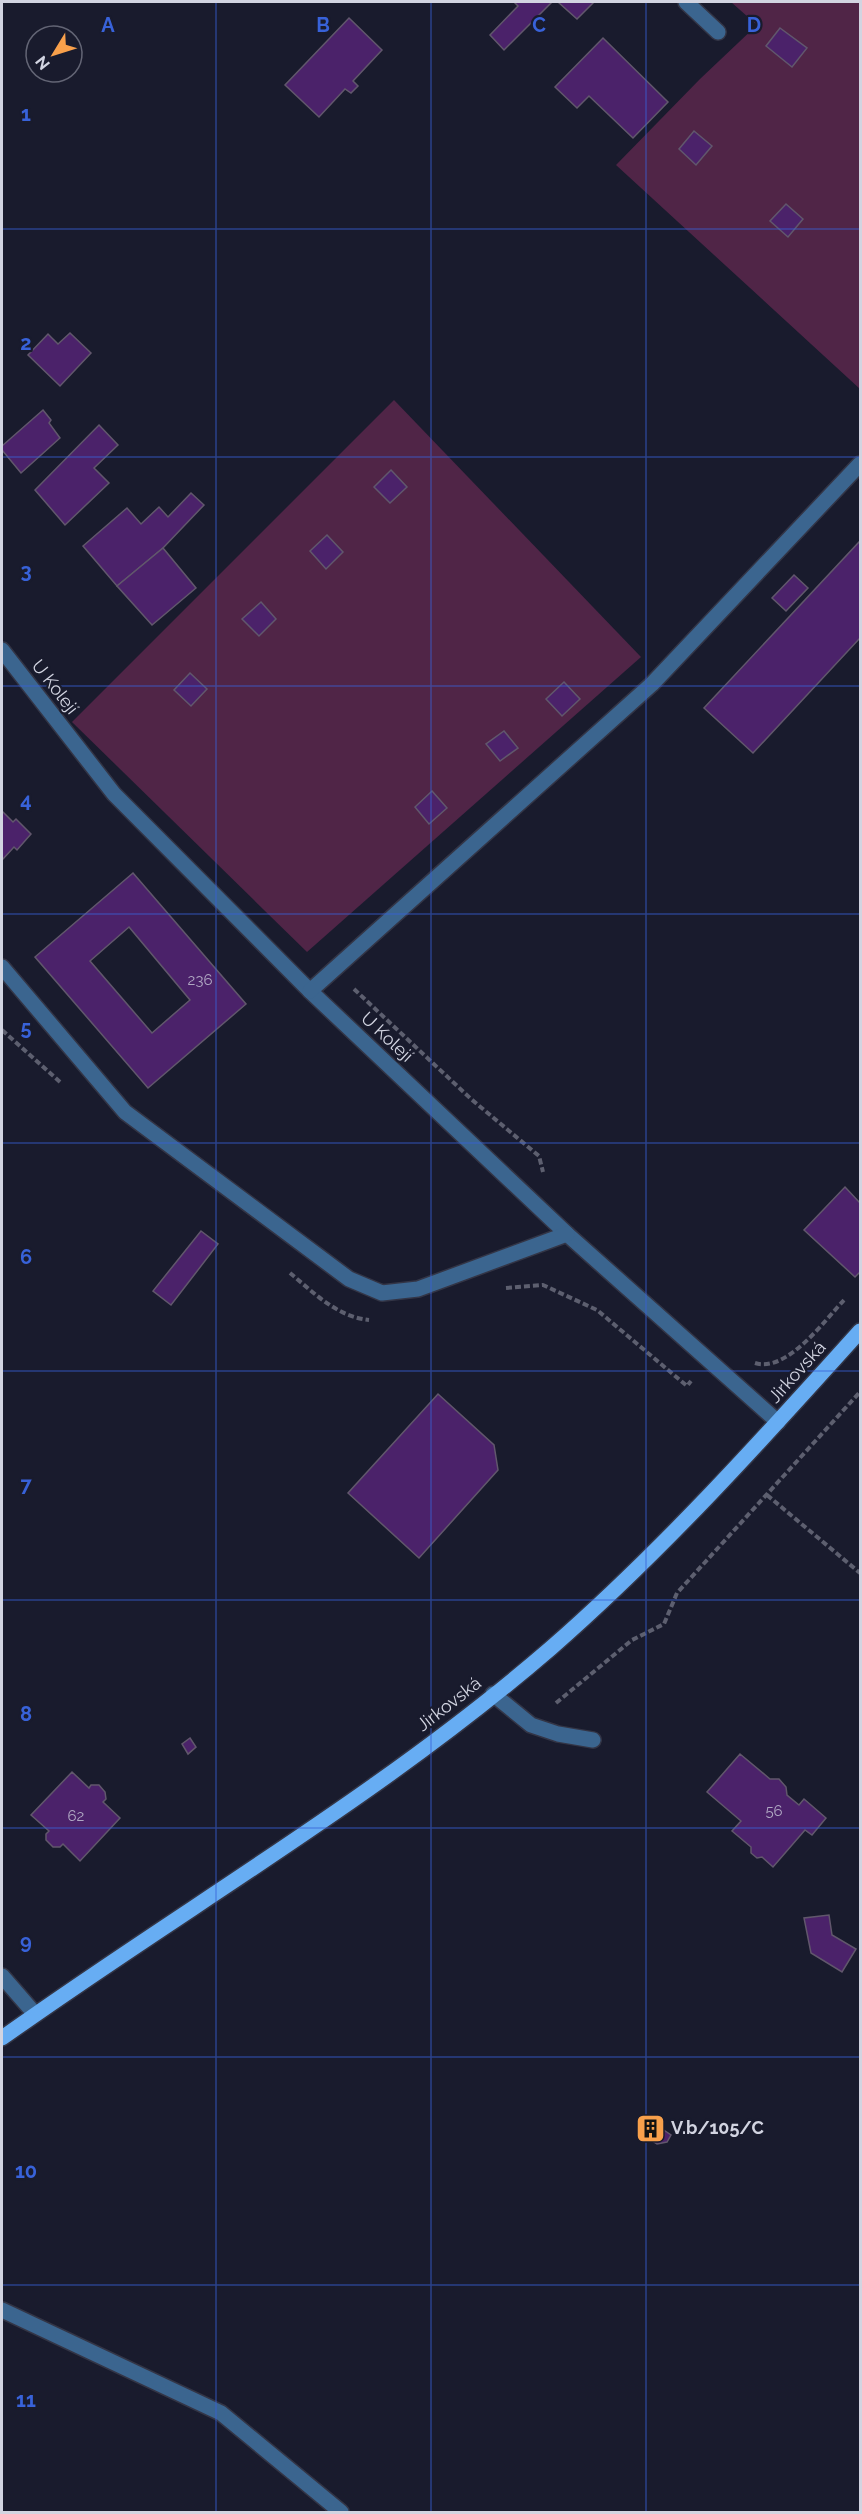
<svg xmlns="http://www.w3.org/2000/svg" width="862" height="2514" font-family="Raleway,sans-serif">
	<rect width="100%" height="100%" fill="#191b2d"/>
	<!-- green -->
	<g fill="#502547">
		<polygon points="731,2 860,2 860,389 616,165 700,79 757,25"/>
		<polygon points="394,400 641,657 307,952 72,722"/>
	</g>
	<!-- building -->
	<g fill="#4b226a" stroke="#61576c" stroke-width="1.5" fill-rule="evenodd">
		<polygon points="514,2 552,2 504,50 490,35 518,6"/>
		<polygon points="558,2 594,2 577,19"/>
		<polygon points="349,18 382,50 353,81 358,86 351,93 345,89 319,117 285,85"/>
		<polygon points="780,28 807,48 792,67 766,46"/>
		<polygon points="603,38 668,102 633,138 589,96 577,108 555,87"/>
		<polygon points="694,131 712,146 696,165 679,149"/>
		<polygon points="786,204 803,219 788,237 770,221"/>
		<polygon points="70,333 91,353 60,386 28,355 48,334 58,344"/>
		<polygon points="43,410 51,420 49,423 60,438 21,473 2,450 2,446"/>
		<polygon points="99,425 118,445 94,468 109,483 65,525 35,490"/>
		<polygon points="391,470 407,487 390,503 374,487"/>
		<polygon points="191,493 204,505 163,548 117,586 83,546 127,508 141,524 159,507 168,517"/>
		<polygon points="327,535 343,552 326,569 310,551"/>
		<polygon points="860,541 860,638 753,753 704,708"/>
		<polygon points="163,548 196,588 152,625 117,586"/>
		<polygon points="794,575 808,588 786,611 772,598"/>
		<polygon points="261,602 276,619 259,636 242,619"/>
		<polygon points="190,673 207,689 191,706 174,690"/>
		<polygon points="564,682 580,699 562,716 546,699"/>
		<polygon points="504,731 518,748 500,761 486,744"/>
		<polygon points="432,791 447,808 429,824 415,807"/>
		<polygon points="2,811 13,822 16,819 31,834 17,850 14,847 2,860"/>
		<path d="M133,873L246,1004L148,1088L35,957ZM129,927L190,1000L152,1033L90,961Z"/>
		<polygon points="845,1187 860,1203 860,1272 855,1277 804,1230"/>
		<polygon points="201,1231 218,1244 171,1305 153,1291"/>
		<polygon points="438,1394 494,1445 498,1470 419,1558 348,1493"/>
		<polygon points="190,1738 196,1747 188,1754 182,1744"/>
		<polygon points="740,1754 770,1779 779,1779 786,1787 787,1795 799,1805 804,1799 826,1818 812,1835 805,1830 773,1867 762,1857 757,1858 751,1853 751,1847 732,1831 741,1821 707,1792"/>
		<polygon points="72,1772 89,1788 91,1785 99,1785 105,1792 106,1799 103,1802 120,1818 80,1861 63,1844 60,1847 53,1847 46,1840 46,1834 49,1831 31,1815"/>
		<polygon points="829,1915 832,1935 856,1949 842,1972 811,1953 804,1918"/>
		<polygon points="643,2116 671,2135 667,2142 657,2144 640,2133 638,2123"/>
	</g>
	<g fill="none" stroke-linecap="round" stroke-linejoin="round">
		<defs>
			<g id="minor">
				<polyline points="686,2 718,32"/>
				<polyline points="2,650 114,794 310,991 567,1234 778,1422"/>
				<polyline points="2,967 125,1112 349,1279 382,1293 418,1289 567,1234"/>
				<polyline points="310,991 652,684 860,464"/>
				<polyline points="493,1694 531,1725 558,1734 593,1740"/>
				<polyline points="2,1976 35,2014"/>
				<polyline points="2,2310 221,2413 341,2512"/>
			</g>
			<path id="major" d="M2,2038C184,1908 381,1795 551,1648C662,1551 762,1440 860,1331"/>
		</defs>
		<!-- minor casing -->
		<use href="#minor" stroke="#333546" stroke-width="18"/>
		<!-- major casing -->
		<use href="#major" stroke="#333546" stroke-width="18"/>
		<!-- path -->
		<g stroke="#5d5f6f" stroke-width="4" stroke-dasharray="6 3" stroke-linecap="butt">
			<polyline points="354,989 471,1099 539,1156 543,1172"/>
			<polyline points="2,1030 60,1082"/>
			<path d="M290,1273C313,1292 337,1317 369,1320"/>
			<polyline points="506,1288 543,1285 597,1310 687,1386 691,1381"/>
			<path d="M755,1363C787,1373 825,1320 844,1300"/>
			<polyline points="767,1495 860,1573"/>
			<polyline points="556,1703 632,1640 664,1624 677,1593 860,1392"/>
		</g>
		<!-- minor -->
		<use href="#minor" stroke="#3b658f" stroke-width="15"/>
		<!-- major -->
		<use href="#major" stroke="#67adf3" stroke-width="15"/>
	</g>
	<!-- grid -->
	<path fill="none" stroke="#3862d9" stroke-width="1.5" stroke-opacity="0.55" d="M216,2V2512M431,2V2512M646,2V2512M2,229H860M2,457H860M2,686H860M2,914H860M2,1143H860M2,1371H860M2,1600H860M2,1828H860M2,2057H860M2,2285H860"/>
	<!-- icons -->
	<defs>
		<symbol id="building-square" viewBox="-11 -11 22 22"><rect x="-9" y="-9" width="18" height="18" rx="4" fill="#f8a04b" stroke="#191b2d"/><path d="M-4-6H4V6H1V3H-1V6H-4ZM-2.5-4.3h1.7v1.8h-1.7ZM.8-4.3h1.7v1.8H.8ZM-2.5-1h1.7V.8h-1.7ZM.8-1h1.7V.8H.8Z" fill="#111"/></symbol>
	</defs>
	<g fill-rule="evenodd">
		<use href="#building-square" x="634" y="2112" width="33" height="33"/>
	</g>
	<g text-anchor="middle" stroke-width="4.5" stroke-linejoin="round" paint-order="stroke">
		<!-- number labels -->
		<g font-size="15" fill="#b0a8c3">
			<text x="200" y="985">236</text>
			<text x="774" y="1816">56</text>
			<text x="76" y="1821">62</text>
		</g>
		<!-- street labels -->
		<g font-size="18" fill="#d2d4e1" stroke="#191b2d">
			<text transform="translate(55 687) rotate(52)" y="6">U Kolejí</text>
			<text transform="translate(387 1037) rotate(43)" y="6">U Kolejí</text>
			<text transform="translate(797 1372) rotate(-48)" y="6">Jirkovská</text>
			<text transform="translate(449 1704) rotate(-38)" y="6">Jirkovská</text>
		</g>
		<!-- poi labels -->
		<g font-size="18" font-weight="bold" fill="#d2d4e1" stroke="#191b2d" text-anchor="start">
			<text x="671" y="2134">V.b/105/C</text>
		</g>
	</g>
	<g font-size="20" text-anchor="middle" font-weight="bold" fill="#3862d9" stroke="#191b2d" stroke-width="4.5" stroke-linejoin="round" paint-order="stroke">
		<text x="108" y="32">A</text>
		<text x="323" y="32">B</text>
		<text x="539" y="32">C</text>
		<text x="754" y="32">D</text>
		<text x="26" y="121">1</text>
		<text x="26" y="350">2</text>
		<text x="26" y="578">3</text>
		<text x="26" y="807">4</text>
		<text x="26" y="1035">5</text>
		<text x="26" y="1264">6</text>
		<text x="26" y="1492">7</text>
		<text x="26" y="1721">8</text>
		<text x="26" y="1949">9</text>
		<text x="26" y="2178">10</text>
		<text x="26" y="2407">11</text>
	</g>
	<!-- border -->
	<rect width="862" height="2514" fill="none" stroke="#d2d4e1" stroke-width="6"/>
	<!-- north arrow -->
	<g transform="translate(54 54) rotate(232)"><circle r="28" fill="#191b2d" stroke="#636575" stroke-width="1.5"/>
	<path d="M0-4.5L10 22L0 15L-10 22Z" fill="#f8a04b"/>
	<text y="-9" font-size="16" font-weight="bold" text-anchor="middle" fill="#d2d4e1">N</text>
	</g>
</svg>
